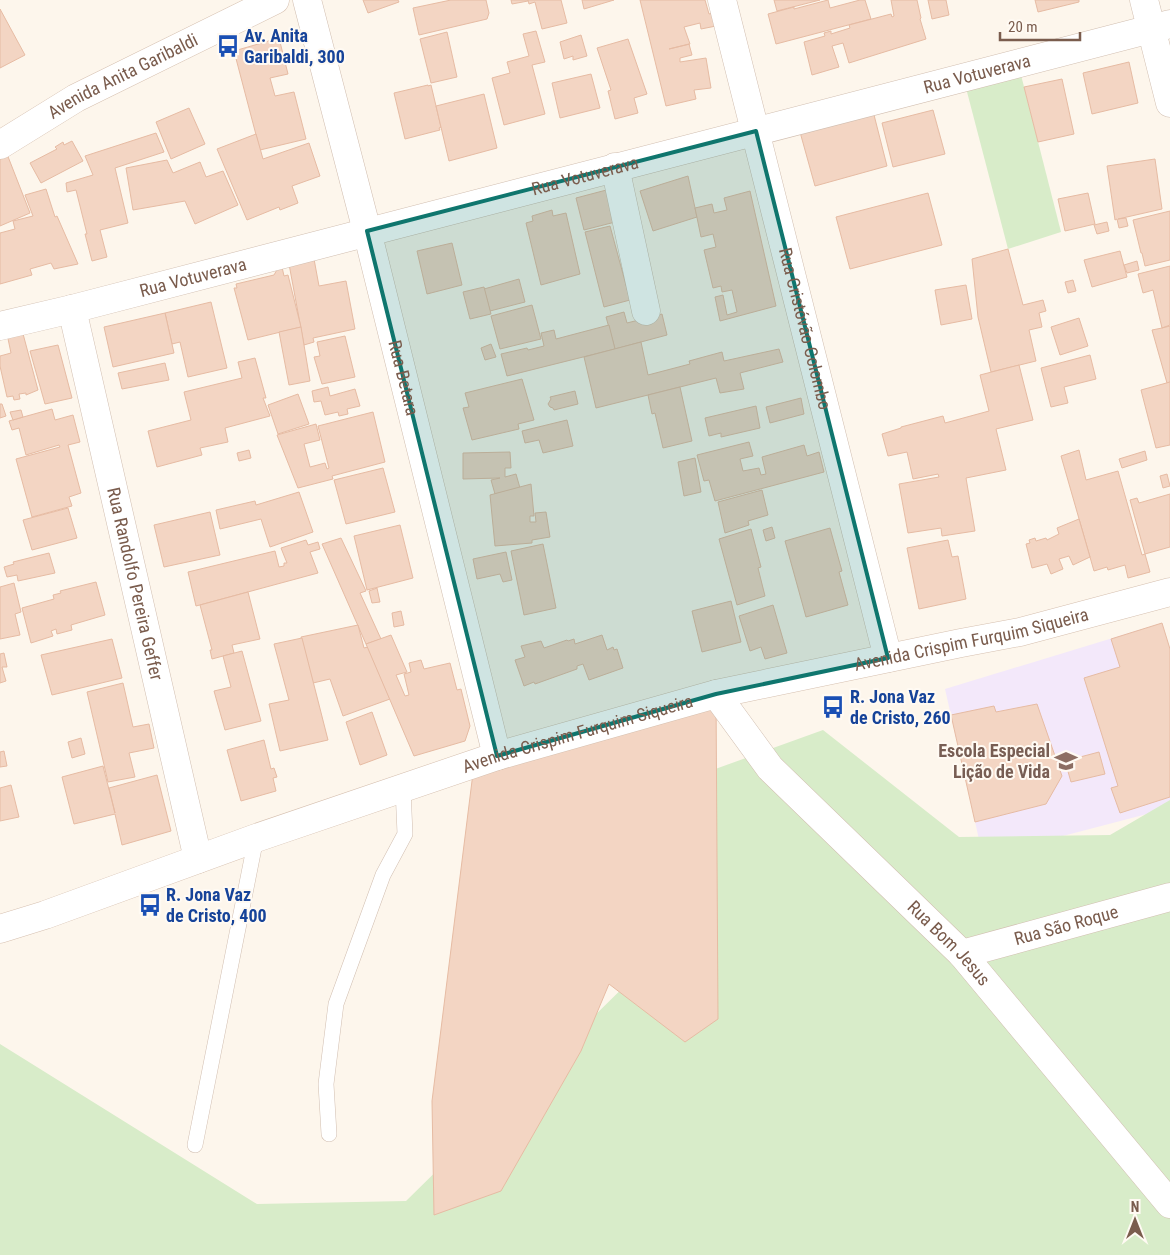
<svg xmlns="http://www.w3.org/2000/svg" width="1170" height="1255" font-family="'Roboto Condensed',sans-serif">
	<rect width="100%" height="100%" fill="#fdf6ec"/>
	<!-- education -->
	<polygon fill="#f3e8fa" points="1162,623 1170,649 1170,808 983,857 945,689"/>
	<!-- green -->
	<g fill="#d8ecc9">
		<polygon points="1021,75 1061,232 1008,249 966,88"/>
		<polygon points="823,730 959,837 1110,835 1170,800 1170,1255 0,1255 0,1044 257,1204 406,1201 644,967 685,780"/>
	</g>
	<!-- building -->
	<g fill="#f3d5c3" stroke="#e6bba3">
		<polygon points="363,0 398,0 399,2 368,13"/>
		<polygon points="451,0 486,0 489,13 487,19 419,35 413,8"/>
		<polygon points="511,0 528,0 528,1 512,4"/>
		<polygon points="528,0 561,0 567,23 542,29 535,2 529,4"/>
		<polygon points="582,0 614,0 584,9"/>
		<polygon points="640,0 705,0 709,14 713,13 716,26 701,29 700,23 684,27 690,44 669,49 689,44 692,55 680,58 680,62 706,58 711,88 694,90 696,99 666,106"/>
		<polygon points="774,0 820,0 777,11"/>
		<polygon points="828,0 830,8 860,0 865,0 871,19 776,44 768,14 794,7 794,9"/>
		<polygon points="891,0 917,0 921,18 920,19 926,39 849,63 843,43 832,46 839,67 812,75 804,42 825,36 824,33 831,31 831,34 850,28 849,25 891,14 892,17 894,16"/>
		<polygon points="928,0 946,0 949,15 932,19"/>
		<polygon points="1035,0 1079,0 1079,2 1038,12"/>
		<polygon points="0,9 25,55 0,68"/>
		<polygon points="536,31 545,62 532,65 545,114 504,125 492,78 510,73 507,62 529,56 523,34"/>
		<polygon points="447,32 457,77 431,83 420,39"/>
		<polygon points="581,35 587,56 573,60 573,56 564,59 560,42"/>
		<polygon points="279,38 288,74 270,78 275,96 294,92 306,139 260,150 234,51"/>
		<polygon points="628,39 647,94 634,98 638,113 615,119 608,91 611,90 597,48"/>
		<polygon points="1129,62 1138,103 1092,114 1083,73"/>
		<polygon points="591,74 600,108 560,118 552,83"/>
		<polygon points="1062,79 1074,134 1038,142 1024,87"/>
		<polygon points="428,85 428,86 431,85 441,127 439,128 440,130 405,139 394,93"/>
		<polygon points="484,94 497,148 449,161 436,106"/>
		<polygon points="189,108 205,144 171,159 156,122"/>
		<polygon points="933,110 945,154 893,167 882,123"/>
		<polygon points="873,111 887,166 815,186 800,132"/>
		<polygon points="156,133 164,152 115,168 128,223 100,230 107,257 92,261 85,234 87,234 76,190 67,192 66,183 93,175 85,156"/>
		<polygon points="256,134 263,159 309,143 320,176 292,186 298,203 280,210 279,207 247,220 217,149"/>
		<polygon points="72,141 83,161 41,183 30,163 57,149 55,147 63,142 64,145"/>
		<polygon points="7,154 30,213 0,226 0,157"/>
		<polygon points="1155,159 1162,209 1118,219 1126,218 1128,226 1119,228 1117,219 1115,220 1107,166"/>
		<polygon points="167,160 173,173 200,162 206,177 223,171 238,205 195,224 185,201 133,210 126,168"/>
		<polygon points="688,176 697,217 653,231 640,191"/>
		<polygon points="614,188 623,220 584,230 576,198"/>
		<polygon points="46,189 55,217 57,216 78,264 54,269 51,263 30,269 32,275 0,284 0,233 15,229 13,221 33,216 25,195"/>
		<polygon points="750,191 776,306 720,321 715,297 723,295 727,315 737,312 732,290 722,292 721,286 713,288 704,250 716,247 713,234 701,237 695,208 712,204 714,213 727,210 724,198"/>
		<polygon points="928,193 942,245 850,269 836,217"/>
		<polygon points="1088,193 1095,224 1065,231 1058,199"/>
		<polygon points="552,210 553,216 566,213 580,274 541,285 526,223 533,221 532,216"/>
		<polygon points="1170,211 1170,260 1145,266 1142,253 1141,253 1133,220"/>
		<polygon points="1107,222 1109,231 1097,234 1094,225"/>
		<polygon points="610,226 630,300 604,307 585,232"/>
		<polygon points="452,243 462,285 427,294 417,251"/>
		<polygon points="1008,249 1023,305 1043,300 1046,311 1039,313 1042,327 1029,330 1036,361 991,372 978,317 972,259"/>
		<polygon points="1120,251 1127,277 1092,287 1084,260"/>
		<polygon points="314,259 319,286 346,281 355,329 313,338 314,342 304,345 289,264"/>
		<polygon points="1137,261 1139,270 1127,273 1124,265"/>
		<polygon points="1170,266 1170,325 1162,328 1170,326 1170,382 1167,383 1152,330 1162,328 1153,290 1143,293 1138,274"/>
		<polygon points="282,267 284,276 288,275 301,327 248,340 234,288 237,288 236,284 274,275 278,268"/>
		<polygon points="519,279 525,302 490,311 484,289"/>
		<polygon points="1073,280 1076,291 1068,293 1065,282"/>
		<polygon points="966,285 972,319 941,325 935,290"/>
		<polygon points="484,287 491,314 470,319 463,292"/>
		<polygon points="211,302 227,368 188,377 180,342 172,344 165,313"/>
		<polygon points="532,305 541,339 500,349 491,316"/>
		<polygon points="624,312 627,323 662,314 667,335 615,349 606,317"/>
		<polygon points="165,313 174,353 113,367 104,327"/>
		<polygon points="1079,318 1088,346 1060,355 1051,327"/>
		<polygon points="609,325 615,349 507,376 501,354 527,348 528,350 544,346 541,333 554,330 556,339"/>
		<polygon points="301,327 310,381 289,385 279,332"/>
		<polygon points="22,330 38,390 26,395 26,393 19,394 20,399 14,400 13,396 7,397 0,366 0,356 11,353 7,334"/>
		<polygon points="345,336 355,377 322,384 314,357 320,356 317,342"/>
		<polygon points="641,342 648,375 690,364 689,361 722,352 724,361 779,349 783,362 740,373 744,389 720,393 716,378 596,408 584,357"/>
		<polygon points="491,344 496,357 485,360 481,348"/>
		<polygon points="58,345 72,398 45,404 30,351"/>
		<polygon points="1090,355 1096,379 1064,387 1068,403 1051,407 1041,368"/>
		<polygon points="255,358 266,398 263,398 270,416 225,428 228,442 200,448 202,455 157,467 148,431 191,420 184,392 242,378 238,362"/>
		<polygon points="165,363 169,380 122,389 118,373"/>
		<polygon points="1019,365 1033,420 996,429 1006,470 966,478 975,531 942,536 941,528 908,533 899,484 939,477 938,474 913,479 907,452 888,456 882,434 901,428 901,427 943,416 945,423 989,411 980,375"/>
		<polygon points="522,379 534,420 518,424 519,429 472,440 463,408 469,407 465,393"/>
		<polygon points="1170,382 1170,445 1156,448 1141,390"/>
		<polygon points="328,387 330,396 355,389 360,406 347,409 348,414 339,416 338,412 325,415 321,401 314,402 312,391"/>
		<polygon points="680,387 692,441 663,448 655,413 652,414 648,395"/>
		<polygon points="575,391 578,404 554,410 553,408 550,407 548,404 551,399 550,397"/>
		<polygon points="298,394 309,424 278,434 268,405"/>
		<polygon points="801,398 804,414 770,423 766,407"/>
		<polygon points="0,404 2,404 6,416 0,418"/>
		<polygon points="756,406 760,428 721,437 721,433 709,436 705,418"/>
		<polygon points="52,409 55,420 73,415 80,442 68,445 81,493 69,497 72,506 32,517 16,459 60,447 59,445 26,455 19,428 12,430 9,421"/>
		<polygon points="21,410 23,417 13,420 10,412"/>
		<polygon points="373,412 385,462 332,476 333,479 298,488 277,435 316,424 320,440 304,444 310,467 325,463 327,469 329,468 318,426"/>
		<polygon points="567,420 573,446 543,453 539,440 525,443 522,431"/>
		<polygon points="749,442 753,456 740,459 743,471 759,468 761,475 766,474 762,457 804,445 807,456 819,452 824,472 715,501 709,480 704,481 697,455"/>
		<polygon points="249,450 251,458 239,461 237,453"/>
		<polygon points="1079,450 1086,480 1118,471 1142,555 1145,554 1150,572 1128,578 1125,565 1108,570 1107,567 1094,571 1061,456"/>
		<polygon points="1145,451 1147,460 1122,468 1119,459"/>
		<polygon points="510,452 511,468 505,468 505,477 516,474 520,488 495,494 491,480 500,478 463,479 463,453"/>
		<polygon points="695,458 701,492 684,496 678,462"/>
		<polygon points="383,468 395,512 346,524 334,480"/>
		<polygon points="1167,474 1170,486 1163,488 1160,476"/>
		<polygon points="531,484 534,516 530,516 530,522 536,522 535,513 546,512 550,537 532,540 532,543 495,546 490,495"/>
		<polygon points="762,490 768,515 748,521 749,525 725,533 718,502"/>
		<polygon points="299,492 313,532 270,547 261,519 220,529 216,510 255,501 256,505"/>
		<polygon points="1170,494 1170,547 1145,554 1130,500 1137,498 1139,503"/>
		<polygon points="68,508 77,538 32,550 23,520"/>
		<polygon points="210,512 220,555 164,567 154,525"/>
		<polygon points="1079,519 1090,557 1073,565 1069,556 1059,559 1063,569 1051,574 1047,564 1032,568 1026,544 1030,543 1029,540 1035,538 1036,541 1046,538 1047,540 1059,534 1057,528"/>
		<polygon points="400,525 413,578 367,590 354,536"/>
		<polygon points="772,527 775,538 766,541 763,530"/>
		<polygon points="830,528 842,571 839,572 848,605 806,617 785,541"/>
		<polygon points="751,529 761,567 758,568 765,596 737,605 719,539"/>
		<polygon points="341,538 366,591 360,593 381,639 366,644 322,544"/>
		<polygon points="306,540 308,545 318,542 320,549 310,552 318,573 196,606 188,572 275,551 279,567 284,566 284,563 287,563 281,548"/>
		<polygon points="948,540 952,557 958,556 966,599 919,609 907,548"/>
		<polygon points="543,544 556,608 524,615 511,551"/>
		<polygon points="506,552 512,580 503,582 500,574 477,579 473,559"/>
		<polygon points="49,553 55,573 18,581 17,575 7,577 4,567 14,564 13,562"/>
		<polygon points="96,582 105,615 71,625 72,630 57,634 56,629 51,631 53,636 31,643 22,608 54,599 53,595 61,593 60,591"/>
		<polygon points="14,583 21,612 15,614 20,635 0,639 0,587"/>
		<polygon points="377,588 380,602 372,603 369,591"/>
		<polygon points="248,592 260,639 232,645 234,653 212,659 210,650 212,650 200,605"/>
		<polygon points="731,601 741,642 702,652 692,611"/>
		<polygon points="773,605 787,653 765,659 761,647 750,651 739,616"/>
		<polygon points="401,611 404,625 394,627 392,613"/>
		<polygon points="1162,623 1170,649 1170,797 1120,813 1111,788 1118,786 1084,678 1120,667 1111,639"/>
		<polygon points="358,625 364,648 368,647 390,699 343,716 330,679 313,683 301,637"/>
		<polygon points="391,635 407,672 396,675 405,696 409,695 404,674 411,672 409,663 421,660 424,669 450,663 457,690 461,689 470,726 465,741 414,756 366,644"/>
		<polygon points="602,635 607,650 613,647 614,650 617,649 623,668 589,680 583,664 577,666 577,669 535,684 534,682 524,686 515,660 525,657 521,646 541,641 544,648 567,640 568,641 574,639 575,644"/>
		<polygon points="302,638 328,740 280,751 269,704 289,700 274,644"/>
		<polygon points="112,639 122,678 52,695 41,655"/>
		<polygon points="242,651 261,721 225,730 214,691 231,687 223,656"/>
		<polygon points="4,653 7,667 2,667 6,681 0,683 0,654"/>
		<polygon points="123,683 133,727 149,724 154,748 129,753 135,777 108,782 87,692"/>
		<polygon points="716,694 718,1019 685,1042 609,984 581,1051 501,1191 434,1215 432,1101 474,765"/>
		<polygon points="1037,704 1062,776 1046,804 975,822 951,715 994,706 996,712"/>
		<polygon points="372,712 387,755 360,765 346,722"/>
		<polygon points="81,738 85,754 72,758 68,742"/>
		<polygon points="264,740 271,769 274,768 277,777 273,778 276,791 241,801 227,750"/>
		<polygon points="4,751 7,766 0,767 0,752"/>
		<polygon points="1099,752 1105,774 1071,782 1065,761"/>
		<polygon points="103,766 115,813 109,788 157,775 171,831 122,845 115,814 74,824 62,777"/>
		<polygon points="11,785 19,817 0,821 0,788"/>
	</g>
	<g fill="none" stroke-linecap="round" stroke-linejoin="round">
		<defs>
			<g id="service">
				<polyline points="329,1134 326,1084 336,1004 383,875 405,834 403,789"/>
				<polyline points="195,1145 256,838"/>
			</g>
			<g id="minor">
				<path id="s1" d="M307,0L367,231L497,756"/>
				<path id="s2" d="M722,0L888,658"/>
				<polyline points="1144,0 1170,103"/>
				<polyline points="615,167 646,311"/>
				<path id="s3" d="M72,309L198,859"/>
				<path id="s4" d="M0,326L72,309L1170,24"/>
				<path id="s5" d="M716,694L770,768L962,954L1170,1204"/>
				<path id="s6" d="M962,954L1170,897"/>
			</g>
			<g id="secondary">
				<path id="s7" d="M0,145L76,98L275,0"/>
				<path id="s8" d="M0,929L45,915L256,838L497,756L716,694L961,643L1020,632L1170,592"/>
			</g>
		</defs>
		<!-- service casing -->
		<use href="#service" stroke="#d1beb0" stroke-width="16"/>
		<!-- minor casing -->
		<use href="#minor" stroke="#d1beb0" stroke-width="29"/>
		<!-- secondary casing -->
		<use href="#secondary" stroke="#d6c0b0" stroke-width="29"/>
		<!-- service -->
		<use href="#service" stroke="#fff" stroke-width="15"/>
		<!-- minor -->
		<use href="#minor" stroke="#fff" stroke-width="28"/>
		<!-- secondary -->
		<use href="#secondary" stroke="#fff" stroke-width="28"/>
	</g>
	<!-- marked area -->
	<path fill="#0f766e" fill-opacity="0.2" stroke="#0f766e" stroke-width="4" stroke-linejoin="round" d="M756,131L888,658L716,694L497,756L367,231Z"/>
	<!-- icons -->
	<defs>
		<symbol id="bus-bare" viewBox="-9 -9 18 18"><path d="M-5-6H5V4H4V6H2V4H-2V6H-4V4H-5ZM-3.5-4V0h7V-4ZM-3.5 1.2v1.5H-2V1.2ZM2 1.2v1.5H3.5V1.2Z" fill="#1a4fb4" stroke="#fffaf3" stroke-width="2.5" paint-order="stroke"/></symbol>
		<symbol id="school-bare" viewBox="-9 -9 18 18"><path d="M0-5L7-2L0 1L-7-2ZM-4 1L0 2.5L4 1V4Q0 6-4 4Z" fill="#8d6e63" stroke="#fffaf3" stroke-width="2.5" paint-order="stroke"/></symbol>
	</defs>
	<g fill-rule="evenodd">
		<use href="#bus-bare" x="212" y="30" width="32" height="32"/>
		<use href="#bus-bare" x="817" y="691" width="32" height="32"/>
		<use href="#school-bare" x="1050" y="745" width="32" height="32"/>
		<use href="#bus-bare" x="134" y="889" width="32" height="32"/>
	</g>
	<g text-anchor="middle" stroke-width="4" stroke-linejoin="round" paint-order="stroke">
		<!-- transit labels -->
		<g font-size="18" font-weight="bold" fill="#164399" stroke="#fffaf3" text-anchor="start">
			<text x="244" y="42">Av. Anita<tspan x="244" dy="21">Garibaldi, 300</tspan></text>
			<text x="850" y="703">R. Jona Vaz<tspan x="850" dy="21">de Cristo, 260</tspan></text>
			<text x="166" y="901">R. Jona Vaz<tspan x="166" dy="21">de Cristo, 400</tspan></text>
		</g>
		<!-- street labels -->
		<g font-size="18" fill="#7a5c4d" stroke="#fffaf3">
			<text dy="6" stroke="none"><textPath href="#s4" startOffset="1009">Rua Votuverava</textPath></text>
			<text dy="6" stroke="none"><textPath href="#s7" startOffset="141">Avenida Anita Garibaldi</textPath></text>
			<text dy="6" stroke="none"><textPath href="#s4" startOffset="604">Rua Votuverava</textPath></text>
			<text dy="6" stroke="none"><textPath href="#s4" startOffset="199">Rua Votuverava</textPath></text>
			<text dy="6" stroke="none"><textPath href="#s2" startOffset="339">Rua Cristóvão Colombo</textPath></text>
			<text dy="6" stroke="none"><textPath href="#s1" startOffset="390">Rua Betara</textPath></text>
			<text dy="6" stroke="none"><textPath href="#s3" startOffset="282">Rua Randolfo Pereira Geffer</textPath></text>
			<text dy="6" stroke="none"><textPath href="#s8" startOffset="1015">Avenida Crispim Furquim Siqueira</textPath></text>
			<text dy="6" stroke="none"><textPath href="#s8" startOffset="610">Avenida Crispim Furquim Siqueira</textPath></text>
			<text dy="6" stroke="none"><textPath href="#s6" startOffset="108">Rua São Roque</textPath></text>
			<text dy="6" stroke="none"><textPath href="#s5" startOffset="342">Rua Bom Jesus</textPath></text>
		</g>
		<!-- education labels -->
		<g font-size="18" font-weight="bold" fill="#785e54" stroke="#fffaf3" text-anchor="end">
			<text x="1050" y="757">Escola Especial<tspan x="1050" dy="21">Lição de Vida</tspan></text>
		</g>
	</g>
	<!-- north arrow -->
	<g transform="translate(1135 1220)" stroke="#fffaf3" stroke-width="4" paint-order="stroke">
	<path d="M0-4L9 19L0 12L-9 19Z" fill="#7a5c4d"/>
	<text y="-8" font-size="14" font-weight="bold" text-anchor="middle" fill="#7a5c4d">N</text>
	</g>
	<!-- scale -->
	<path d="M1000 32v8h80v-8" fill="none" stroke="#7a5c4d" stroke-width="2.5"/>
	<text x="1008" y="32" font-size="15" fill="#7a5c4d" stroke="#fffaf3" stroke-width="4" paint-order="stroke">20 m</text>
</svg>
